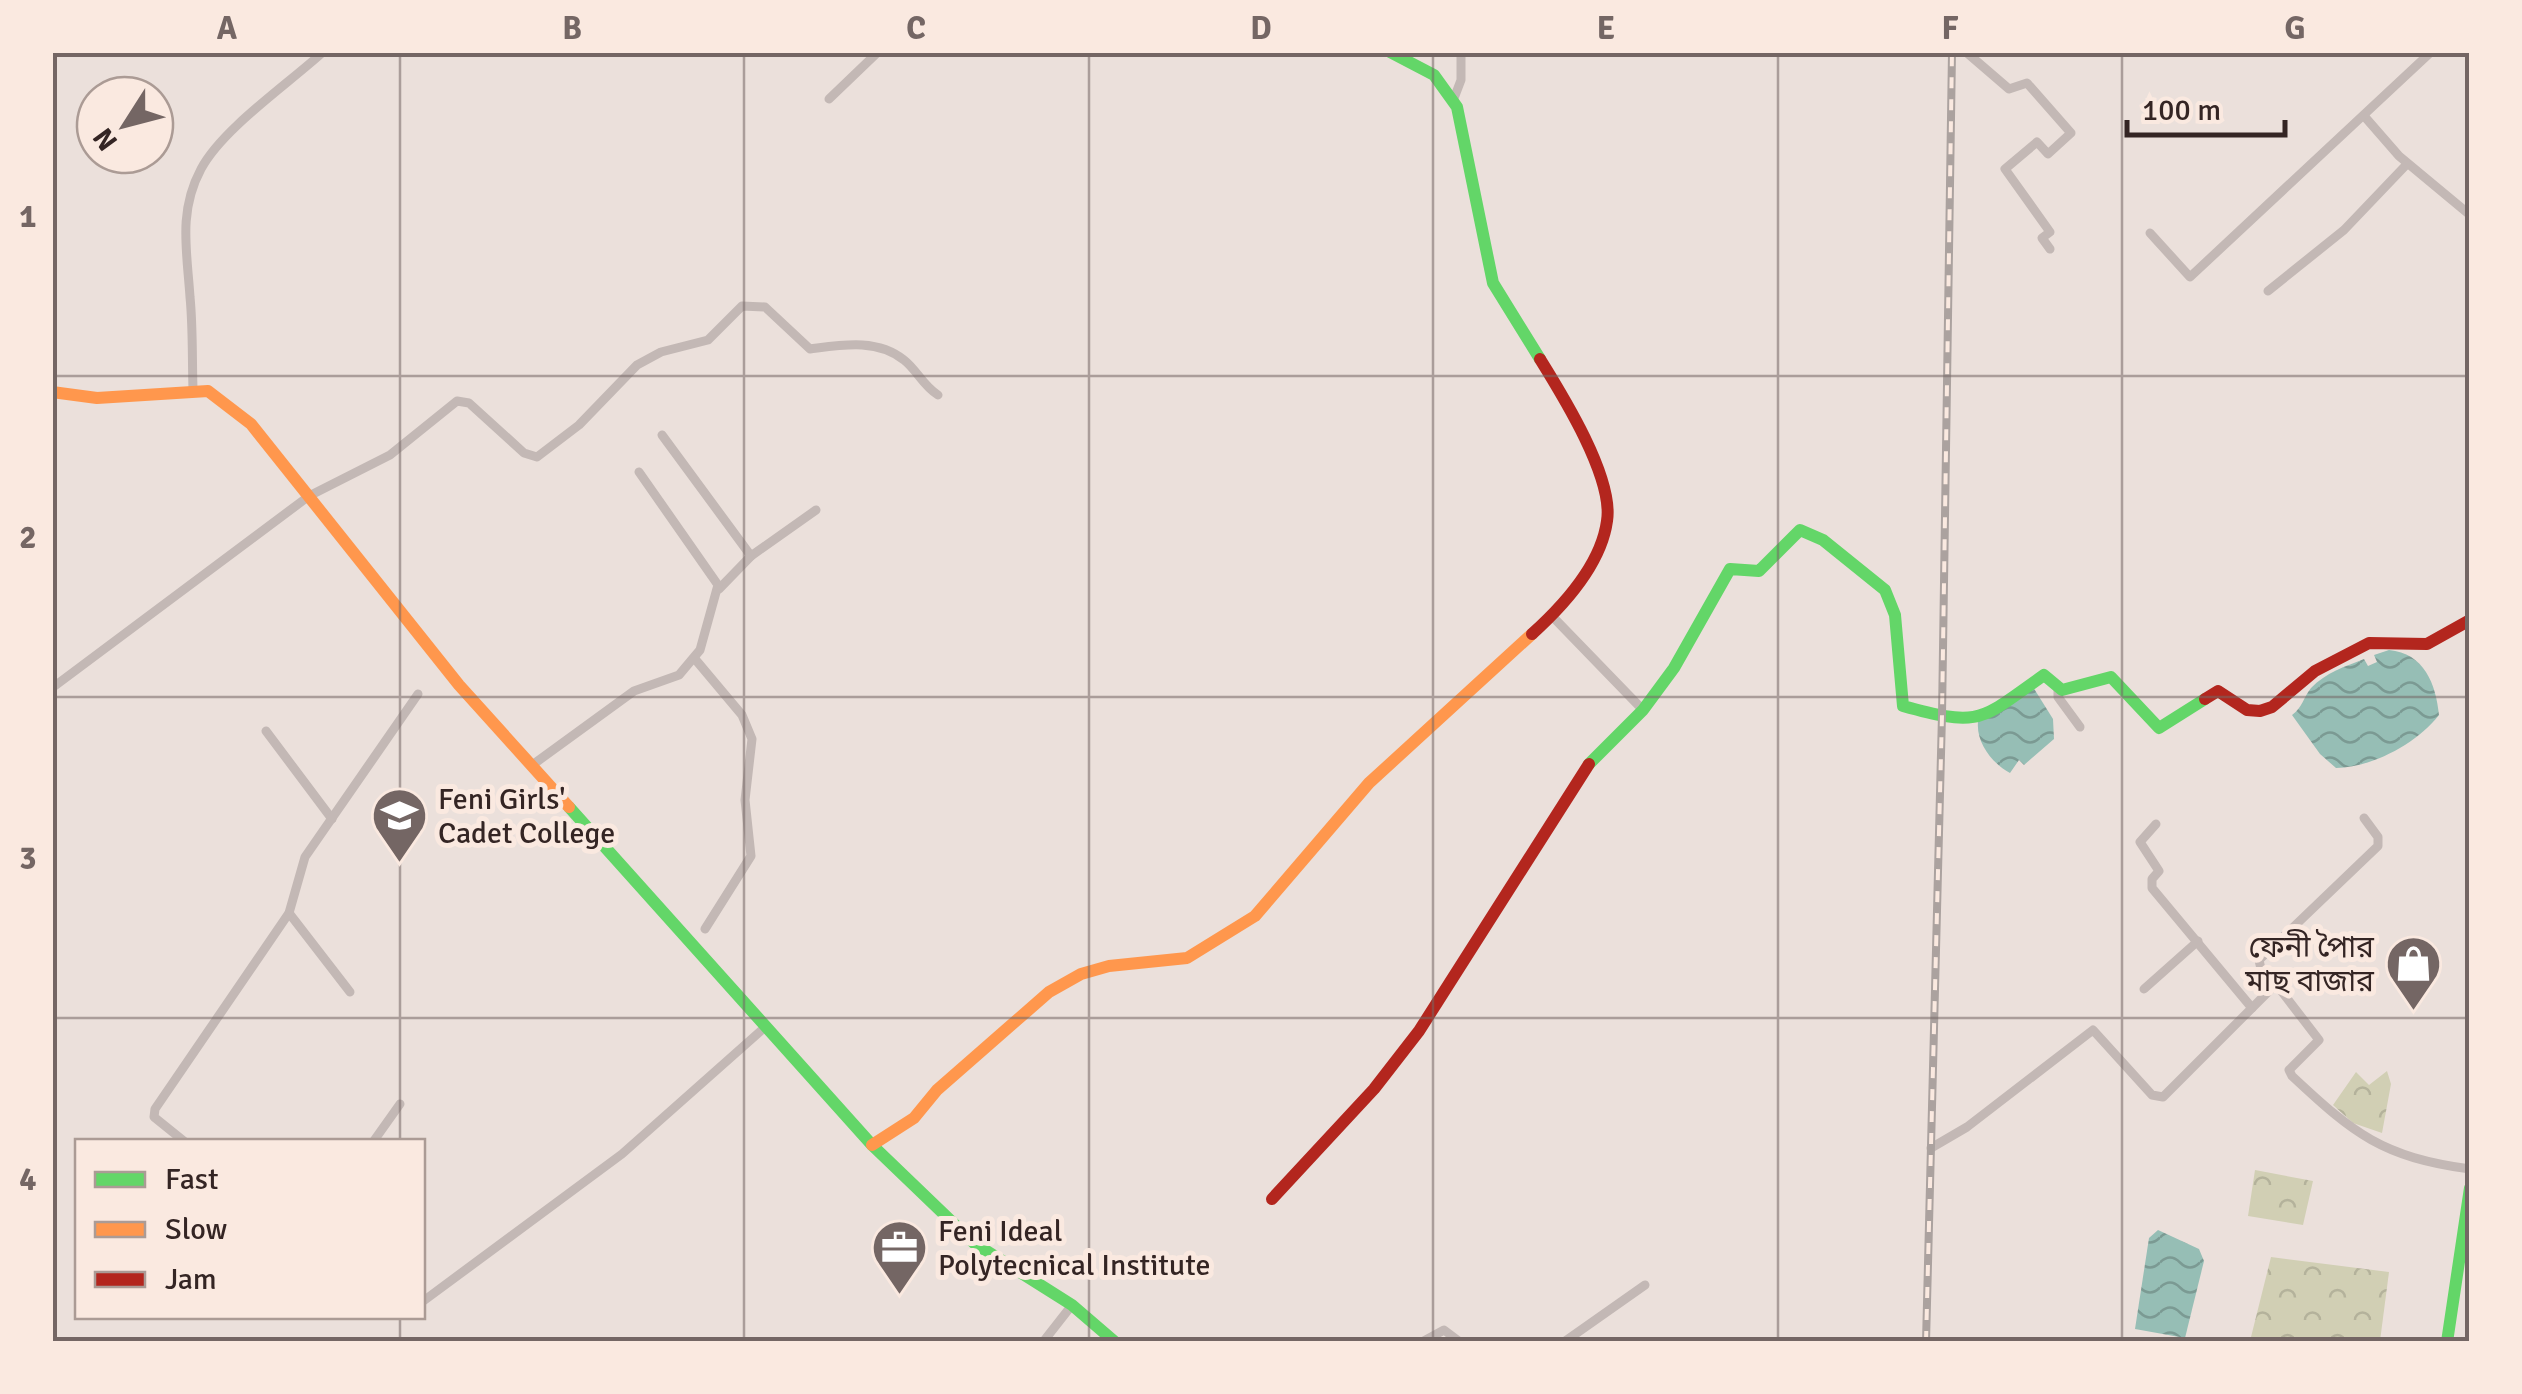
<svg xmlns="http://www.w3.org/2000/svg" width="2522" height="1394" font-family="Signika,'Noto Sans Bengali',sans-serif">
	<defs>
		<pattern id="forest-crowns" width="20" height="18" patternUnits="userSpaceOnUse" patternTransform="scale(2.5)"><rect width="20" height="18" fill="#d1cfb4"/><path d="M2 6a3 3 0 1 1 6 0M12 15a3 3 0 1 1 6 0" fill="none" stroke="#b4b29b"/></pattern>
		<pattern id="water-waves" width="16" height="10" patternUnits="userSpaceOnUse" patternTransform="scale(2.5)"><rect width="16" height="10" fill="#96beb5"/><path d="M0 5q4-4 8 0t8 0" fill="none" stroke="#7b9a93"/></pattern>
	</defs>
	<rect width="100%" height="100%" fill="#ebe0db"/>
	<!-- forest -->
	<g fill="url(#forest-crowns)">
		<polygon points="2387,1071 2391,1084 2382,1133 2353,1123 2333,1105 2356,1072 2369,1085"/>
		<polygon points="2255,1170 2313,1181 2303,1225 2248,1216"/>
		<polygon points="2271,1257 2389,1272 2380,1341 2250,1341"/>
	</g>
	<!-- water -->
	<g fill="url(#water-waves)">
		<path d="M2389,650C2424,653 2436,684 2439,715C2416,744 2373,767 2336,768L2320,754L2292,715C2303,707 2303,698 2311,688C2325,673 2346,666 2364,659L2368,666L2377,662L2374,655Z"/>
		<path d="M2033,687L2053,719L2054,739L2024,765L2019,760L2010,773C1993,764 1976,743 1978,722Z"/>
		<polygon points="2158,1230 2199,1249 2204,1261 2185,1338 2135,1329 2149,1238"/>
	</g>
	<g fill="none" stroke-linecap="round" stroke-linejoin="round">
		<!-- street -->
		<g stroke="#c3b8b5" stroke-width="9">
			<polyline points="1966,52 2009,89 2027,83 2071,133 2048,154 2037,142 2005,169 2050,232 2042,238 2050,249"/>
			<polyline points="829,99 878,52"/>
			<polyline points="1453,101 1461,80 1461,52"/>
			<polyline points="2365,117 2399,156 2470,215"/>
			<polyline points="2150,233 2190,277 2431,52"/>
			<polyline points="2268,291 2344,230 2407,164"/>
			<path d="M193,389C192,359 193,327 190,297C187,251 178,212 201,169C222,129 288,84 323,52"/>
			<polyline points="662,435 751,556"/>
			<polyline points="719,589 751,556 816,510"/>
			<polyline points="1552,616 1643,710"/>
			<polyline points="695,659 742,715 752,739 745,800 751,856 705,929"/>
			<polyline points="2058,687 2058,697 2080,727"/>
			<path d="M52,688L309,496L390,455L457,401L469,403L524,453L537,457L579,425L637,365L661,352L708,340L742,306L765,307L810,349C841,345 877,338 904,360C917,370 923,386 938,395"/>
			<polyline points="266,731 332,819"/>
			<polyline points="531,766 634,691 679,675 700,650 718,585 639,472"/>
			<polyline points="2156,824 2140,842 2159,871 2152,879 2152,888 2252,1008"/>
			<polyline points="289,913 350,992"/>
			<polyline points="2276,984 2261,969 2259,960 2378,846 2378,837 2364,818"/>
			<polyline points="2144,989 2198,941"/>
			<polyline points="185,1142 154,1117 155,1109 289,913 305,857 418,694"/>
			<polyline points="373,1142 400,1104"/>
			<path d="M1931,1148L1967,1127L2093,1030L2152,1095L2163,1097L2276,984L2319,1040L2289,1070L2292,1076C2354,1134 2382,1157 2470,1169"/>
			<polyline points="422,1302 622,1154 764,1028"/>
			<polyline points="1043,1342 1072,1305"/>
			<polyline points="1422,1342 1444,1330 1460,1342"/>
			<polyline points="1564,1342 1645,1285"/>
		</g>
		<!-- fast -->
		<g stroke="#63d668" stroke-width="12">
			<polyline points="1390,52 1434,75 1457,107 1493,283 1540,359"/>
			<path d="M1589,764L1643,710L1674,668L1730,569L1759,571L1800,530L1823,540L1885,590L1895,615L1903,706C1982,728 1980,720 2044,675L2062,690L2111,677L2159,728L2205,699"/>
			<polyline points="569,807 872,1145 974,1243 1072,1305 1115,1342"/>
			<polyline points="2447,1342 2470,1188"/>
		</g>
		<!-- slow -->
		<g stroke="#ff974d" stroke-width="12">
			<polyline points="52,392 97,398 208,391 251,424 459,685 569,807"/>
			<polyline points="872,1145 914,1118 937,1090 1049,992 1081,974 1109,966 1187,958 1255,916 1369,783 1532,634"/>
		</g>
		<!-- jam -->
		<g stroke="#b3261e" stroke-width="12">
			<path d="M1532,634C1563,606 1601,565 1607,521C1614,478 1563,396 1540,359"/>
			<polyline points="2205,699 2218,691 2247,710 2260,711 2272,707 2315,671 2369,643 2427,644 2470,620"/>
			<polyline points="1272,1199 1374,1089 1419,1031 1589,764"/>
		</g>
		<defs>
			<polyline id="rail" points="1926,1342 1942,715 1952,52"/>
		</defs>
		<!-- rail casing -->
		<use href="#rail" stroke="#aba29f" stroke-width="8"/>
		<!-- rail -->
		<use href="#rail" stroke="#fae9e0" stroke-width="4" stroke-dasharray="11" stroke-linecap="butt"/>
	</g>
	<!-- grid -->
	<path fill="none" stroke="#746664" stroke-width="2.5" stroke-opacity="0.55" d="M400,52V1142M744,52V1342M1089,52V1342M1433,52V1342M1778,52V1342M2122,52V1342M52,376H2470M52,697H2470M52,1018H2470M400,1316V1342"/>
	<!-- icons -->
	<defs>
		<symbol id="university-pin" viewBox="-11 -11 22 30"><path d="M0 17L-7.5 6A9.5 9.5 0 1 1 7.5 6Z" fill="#746664" stroke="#fae9e0"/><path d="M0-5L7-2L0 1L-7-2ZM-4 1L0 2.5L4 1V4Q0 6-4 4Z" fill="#fff"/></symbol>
		<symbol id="shop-pin" viewBox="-11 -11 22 30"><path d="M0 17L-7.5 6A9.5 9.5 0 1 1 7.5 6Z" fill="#746664" stroke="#fae9e0"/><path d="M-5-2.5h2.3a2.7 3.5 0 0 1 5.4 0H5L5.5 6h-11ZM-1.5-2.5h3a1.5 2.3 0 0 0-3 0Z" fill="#fff"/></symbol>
		<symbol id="office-pin" viewBox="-11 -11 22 30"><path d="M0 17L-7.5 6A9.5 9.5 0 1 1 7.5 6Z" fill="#746664" stroke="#fae9e0"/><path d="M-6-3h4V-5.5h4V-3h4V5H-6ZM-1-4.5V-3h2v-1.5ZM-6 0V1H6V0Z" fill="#fff"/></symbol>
	</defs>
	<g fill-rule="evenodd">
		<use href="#university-pin" x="368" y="784" width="63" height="86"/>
		<use href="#shop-pin" x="2382" y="932" width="63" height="86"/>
		<use href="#office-pin" x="868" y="1216" width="63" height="86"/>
	</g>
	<g text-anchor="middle" stroke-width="10" stroke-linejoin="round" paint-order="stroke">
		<!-- poi labels -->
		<g font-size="30" fill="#342524" stroke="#fae9e0" text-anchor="start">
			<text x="438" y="809">Feni Girls'<tspan x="438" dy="34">Cadet College</tspan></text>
			<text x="2374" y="957" text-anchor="end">ফেনী পৈার<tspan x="2374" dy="34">মাছ বাজার</tspan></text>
			<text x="938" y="1241">Feni Ideal<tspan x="938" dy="34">Polytecnical Institute</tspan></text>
		</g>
	</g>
	<!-- border -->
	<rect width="2522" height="1394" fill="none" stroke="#fae9e0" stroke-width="110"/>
	<!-- legend -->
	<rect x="75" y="1139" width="350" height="180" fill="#fae9e0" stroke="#ab9b95" stroke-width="2.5"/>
	<rect x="95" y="1172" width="50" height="15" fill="#63d668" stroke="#ab9b95" stroke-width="2.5"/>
	<text x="165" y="1189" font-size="30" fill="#342524">Fast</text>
	<rect x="95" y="1222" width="50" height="15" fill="#ff974d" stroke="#ab9b95" stroke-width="2.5"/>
	<text x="165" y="1239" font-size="30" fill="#342524">Slow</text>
	<rect x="95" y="1272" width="50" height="15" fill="#b3261e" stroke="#ab9b95" stroke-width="2.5"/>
	<text x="165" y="1289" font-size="30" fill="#342524">Jam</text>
	<!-- north arrow -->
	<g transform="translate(125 125) rotate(234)"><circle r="48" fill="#fae9e0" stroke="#ab9b95" stroke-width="2.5"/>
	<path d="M0-8L18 38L0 25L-18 38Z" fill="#746664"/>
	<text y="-15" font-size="28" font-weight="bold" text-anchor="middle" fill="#342524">N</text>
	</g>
	<!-- scale -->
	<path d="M2127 120v15h158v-15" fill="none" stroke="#342524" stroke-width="5"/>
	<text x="2142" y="120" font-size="30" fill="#342524" stroke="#fae9e0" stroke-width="8" paint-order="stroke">100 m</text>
	<rect x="55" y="55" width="2412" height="1284" fill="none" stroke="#746664" stroke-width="4"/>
	<g font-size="32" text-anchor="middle" font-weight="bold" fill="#746664">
		<text x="227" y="39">A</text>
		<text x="572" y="39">B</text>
		<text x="916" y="39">C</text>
		<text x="1261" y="39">D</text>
		<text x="1606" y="39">E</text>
		<text x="1950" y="39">F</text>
		<text x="2295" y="39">G</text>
		<text x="28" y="227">1</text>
		<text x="28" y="548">2</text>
		<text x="28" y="869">3</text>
		<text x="28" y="1190">4</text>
	</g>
</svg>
